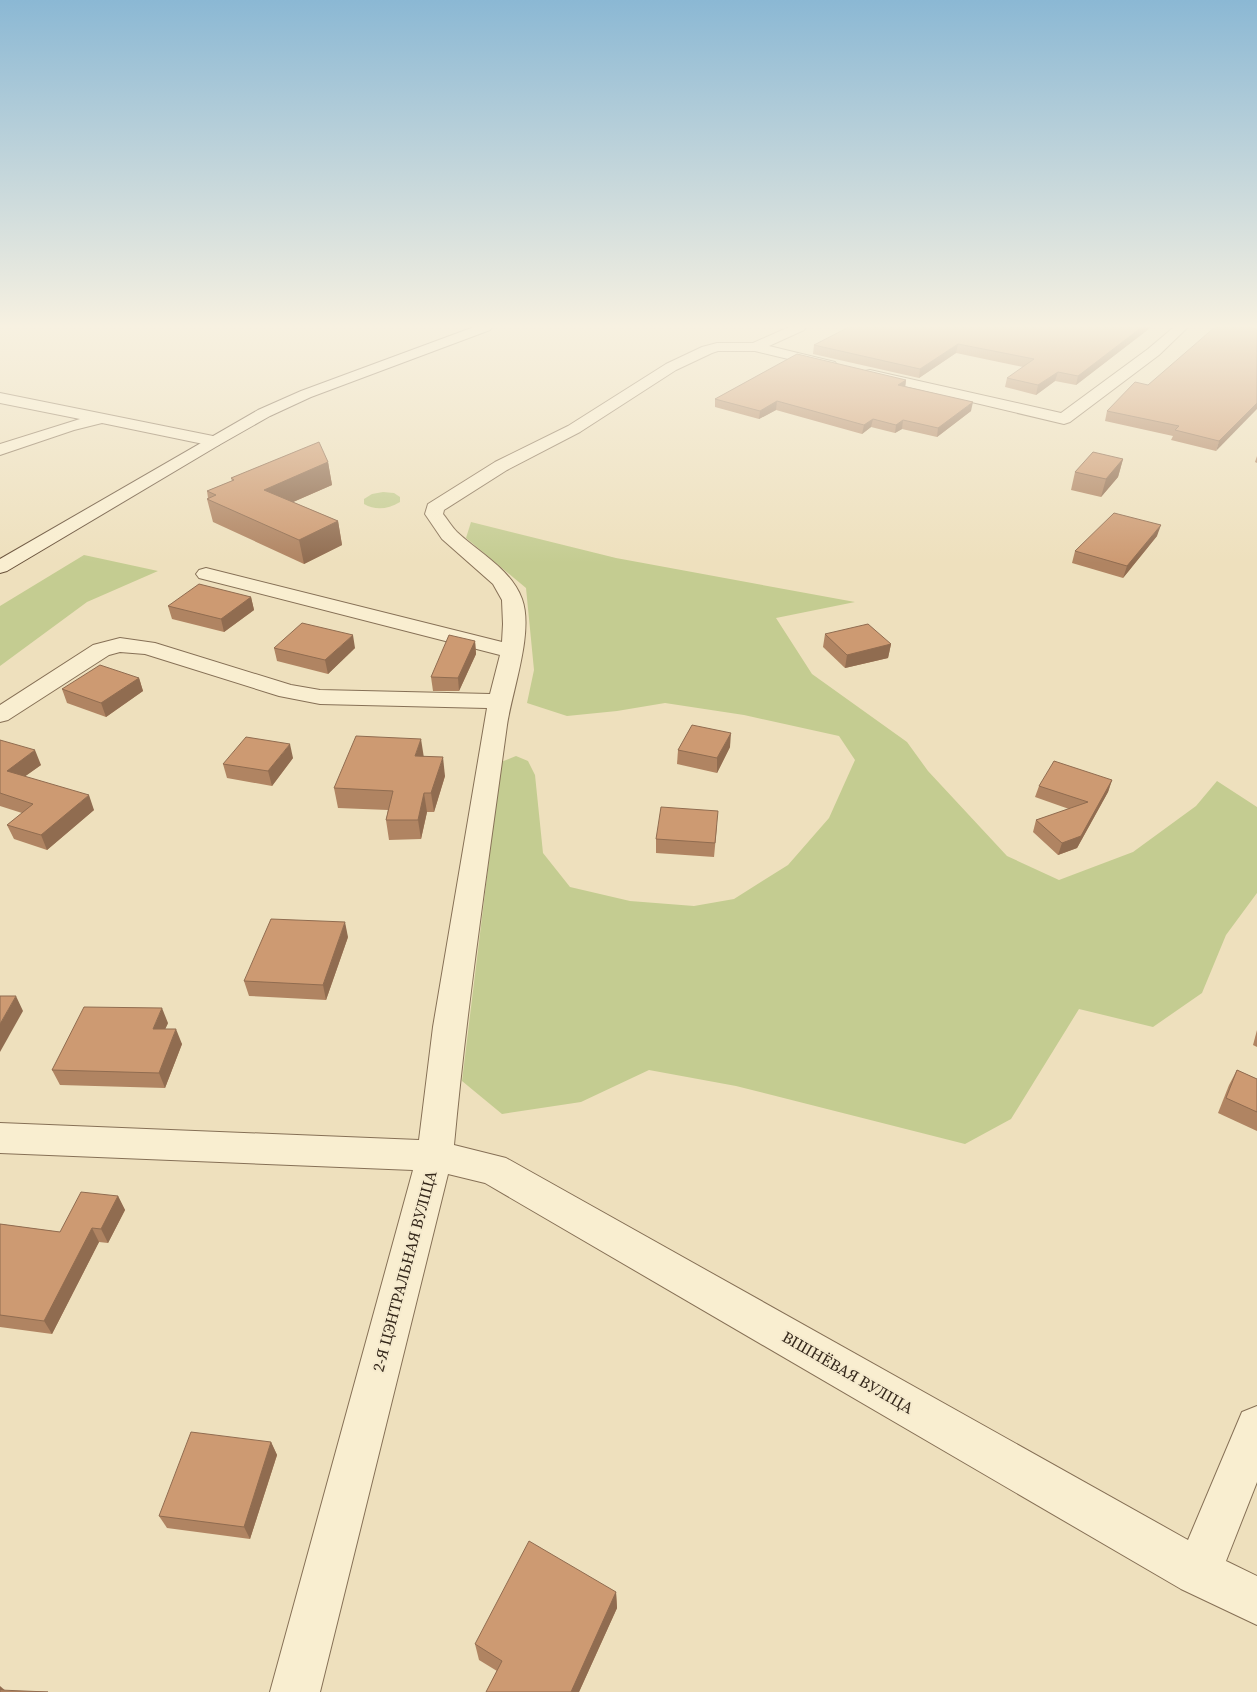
<svg xmlns="http://www.w3.org/2000/svg" width="1257" height="1692" font-family="'Source Serif 4',serif">
	<rect width="100%" height="100%" fill="#eee0bd"/>
	<!-- green -->
	<g fill="#c4cc91">
		<path d="M383,492L394,493L400,497V502C388,509 376,511 364,504V499L372,494Z"/>
		<polygon points="471,522 616,558 855,602 776,618 812,674 907,742 928,771 1007,856 1059,880 1133,852 1196,806 1217,781 1257,807 1257,893 1226,935 1202,993 1153,1027 1079,1009 1011,1119 965,1144 736,1086 649,1070 581,1102 502,1114 462,1081 501,762 516,756 528,761 535,775 543,853 570,887 630,901 694,906 734,899 788,865 829,818 855,760 839,736 744,715 665,703 617,711 567,716 527,703 534,670 526,588 466,538"/>
		<polygon points="84,555 158,571 87,602 0,666 0,606"/>
	</g>
	<g fill="none" stroke-linecap="round" stroke-linejoin="round">
		<defs>
			<g id="street">
				<path d="M789,327H806L804,330L769,346L835,362L837,365L835,368L830,369L755,351H718L712,353L676,370L580,432L507,470L444,510L443,514C448,520 452,527 457,532C479,553 511,569 522,599C534,632 512,691 507,725C488,865 467,1004 454,1145L506,1158L1188,1540L1242,1412L1257,1406V1482L1226,1561L1257,1576V1625L1181,1589L485,1183L448,1174L320,1692H270L413,1170L0,1153V1123L419,1140L433,1027L487,708L320,704L279,696L145,654L120,652L109,655L8,720L0,722V705L93,645L120,638L155,643L291,685L320,690L490,694L500,655L199,578L196,574L199,570L206,568L502,642L503,624L502,600L493,584L442,539L425,514L428,504L495,462L568,426L666,364L702,347L717,343H753Z"/>
				<polygon points="1174,327 1188,327 1159,355 1070,422 1064,424 870,378 865,377 863,374 865,371 870,370 1061,413 1148,349"/>
				<polygon points="0,393 213,436 219,437 221,441 219,445 213,446 102,423 74,430 0,455 0,444 80,419 0,403"/>
			</g>
			<polygon id="secondary" points="474,327 492,327 490,330 311,397 270,416 219,445 7,571 0,573 0,559 258,410 301,391"/>
		</defs>
		<!-- street casing -->
		<use href="#street" stroke="#867056" stroke-width="2"/>
		<!-- secondary casing -->
		<use href="#secondary" stroke="#68513a" stroke-width="2"/>
		<!-- street -->
		<use href="#street" fill="#f9eed0" fill-rule="evenodd"/>
		<!-- secondary -->
		<use href="#secondary" fill="#f9eed0" fill-rule="evenodd"/>
	</g>
	<!-- wall -->
	<g fill="#b08462">
		<polygon points="849,327 1150,327 1150,328 1076,385 1055,381 1036,395 1005,387 1007,378 1023,367 956,353 919,378 813,354 814,345"/>
		<polygon points="1254,328 1257,329 1216,451 1171,440 1173,436 1105,421 1107,411 1148,385"/>
		<polygon points="906,380 905,387 971,411 937,437 902,429 895,433 871,427 862,434 776,410 759,419 715,407 715,399"/>
		<polygon points="1257,456 1257,463 1255,462"/>
		<polygon points="1123,459 1118,477 1101,497 1071,490 1075,472"/>
		<polygon points="328,462 332,485 293,502 338,521 342,545 304,564 213,522 207,499 208,498 207,491 232,481 231,478"/>
		<polygon points="1157,536 1123,578 1072,563 1075,551"/>
		<polygon points="251,597 254,610 224,632 172,619 168,606"/>
		<polygon points="825,634 891,644 888,658 845,668 823,647"/>
		<polygon points="475,641 476,654 459,691 433,691 431,677"/>
		<polygon points="274,648 355,648 328,674 277,661"/>
		<polygon points="139,678 143,691 106,717 67,703 62,689"/>
		<polygon points="0,740 41,765 25,776 94,810 47,850 14,839 7,825 22,813 0,806"/>
		<polygon points="730,747 717,773 677,764 678,750"/>
		<polygon points="424,756 445,776 434,812 427,812 421,839 389,840 386,820 388,810 338,808 334,788"/>
		<polygon points="293,758 272,786 227,778 223,764"/>
		<polygon points="1112,780 1108,792 1077,848 1058,855 1033,832 1036,820 1069,809 1035,797 1039,786"/>
		<polygon points="717,825 714,857 656,853 656,839"/>
		<polygon points="348,937 326,1000 249,996 244,981"/>
		<polygon points="168,1023 165,1029 182,1044 165,1088 60,1085 52,1070"/>
		<polygon points="1257,1030 1257,1047 1253,1045"/>
		<polygon points="1237,1070 1257,1079 1257,1131 1218,1113 1229,1085"/>
		<polygon points="118,1196 125,1210 108,1243 99,1242 52,1334 0,1327 0,1224 60,1232"/>
		<polygon points="271,1442 277,1455 250,1539 167,1528 159,1516"/>
		<polygon points="616,1592 617,1608 579,1692 486,1692 497,1671 479,1660 475,1644"/>
	</g>
	<!-- shaded-wall -->
	<g fill="#906c50">
		<polygon points="1142,327 1150,327 1150,328 1076,385 1078,376"/>
		<polygon points="958,344 956,353 919,378 920,369"/>
		<polygon points="1058,372 1055,381 1036,395 1038,385"/>
		<polygon points="906,380 905,388 898,385"/>
		<polygon points="777,401 776,410 759,419 760,411"/>
		<polygon points="973,402 971,411 937,437 938,428"/>
		<polygon points="1257,403 1257,409 1216,451 1219,441"/>
		<polygon points="873,419 871,427 862,434 864,425"/>
		<polygon points="903,420 902,429 895,433 896,425"/>
		<polygon points="1123,459 1118,477 1101,497 1106,479"/>
		<polygon points="328,462 332,485 268,513 264,490"/>
		<polygon points="338,521 342,545 304,564 299,540"/>
		<polygon points="1161,525 1157,536 1123,578 1127,566"/>
		<polygon points="251,597 254,610 224,632 221,619"/>
		<polygon points="353,635 355,648 328,674 325,660"/>
		<polygon points="475,641 476,654 459,691 458,678"/>
		<polygon points="891,644 888,658 845,668 847,655"/>
		<polygon points="139,678 143,691 106,717 101,703"/>
		<polygon points="731,733 730,747 717,773 717,758"/>
		<polygon points="421,739 424,758 415,756"/>
		<polygon points="290,744 293,758 272,786 268,771"/>
		<polygon points="35,750 41,765 13,785 7,771"/>
		<polygon points="443,757 445,776 434,812 431,793"/>
		<polygon points="1112,780 1108,792 1077,848 1058,855 1062,843"/>
		<polygon points="424,793 427,812 421,839 418,820"/>
		<polygon points="89,795 94,810 47,850 41,835"/>
		<polygon points="345,922 348,937 326,1000 323,985"/>
		<polygon points="16,996 23,1011 0,1052 0,1024"/>
		<polygon points="162,1008 168,1023 159,1043 153,1029"/>
		<polygon points="176,1029 182,1044 165,1088 159,1073"/>
		<polygon points="118,1196 125,1210 108,1243 101,1229"/>
		<polygon points="92,1228 99,1242 52,1334 44,1321"/>
		<polygon points="271,1442 277,1455 250,1539 244,1527"/>
		<polygon points="616,1592 617,1608 579,1692 571,1692"/>
		<polygon points="0,1686 7,1692 0,1692"/>
	</g>
	<!-- building -->
	<g fill="#cd9a72" stroke="#906c50">
		<polygon points="849,327 1142,327 1078,376 1058,372 1038,385 1007,378 1034,359 958,344 920,369 814,345"/>
		<polygon points="1215,327 1250,327 1249,327 1257,329 1257,403 1219,441 1175,430 1179,426 1107,411 1135,382 1148,385"/>
		<polygon points="797,354 906,380 898,385 973,402 938,428 903,420 896,425 873,419 864,425 777,401 760,411 715,399"/>
		<polygon points="319,442 328,462 264,490 338,521 299,540 207,499 216,495 207,491 234,480 231,478"/>
		<polygon points="1093,452 1123,459 1106,479 1075,472"/>
		<polygon points="1114,513 1161,525 1127,566 1075,551"/>
		<polygon points="199,584 251,597 221,619 168,606"/>
		<polygon points="302,623 353,635 325,660 274,648"/>
		<polygon points="868,624 891,644 847,655 825,634"/>
		<polygon points="449,635 475,641 458,678 431,677"/>
		<polygon points="100,665 139,678 101,703 62,689"/>
		<polygon points="692,725 731,733 717,758 678,750"/>
		<polygon points="356,736 421,739 415,756 443,757 431,793 424,793 418,820 386,820 393,791 334,788"/>
		<polygon points="246,737 290,744 268,771 223,764"/>
		<polygon points="0,740 35,750 7,771 89,795 41,835 7,825 33,804 0,793"/>
		<polygon points="1054,761 1112,780 1081,836 1062,843 1036,820 1088,802 1039,786"/>
		<polygon points="661,807 718,811 715,843 656,839"/>
		<polygon points="271,919 345,922 323,985 244,981"/>
		<polygon points="0,996 16,996 0,1024"/>
		<polygon points="84,1007 162,1008 153,1029 176,1029 159,1073 52,1070"/>
		<polygon points="1237,1070 1257,1079 1257,1112 1226,1098"/>
		<polygon points="81,1192 118,1196 101,1229 92,1228 44,1321 0,1315 0,1224 60,1232"/>
		<polygon points="191,1432 271,1442 244,1527 159,1516"/>
		<polygon points="529,1541 616,1592 571,1692 486,1692 502,1661 475,1644"/>
		<polygon points="0,1690 48,1692 0,1692"/>
	</g>
	<!-- sky -->
	<linearGradient id="sky" x2="0" y2="1"><stop stop-color="#8bb8d4"/><stop offset="0.58" stop-color="#f7f1e1"/><stop offset="1" stop-color="#f7f1e1" stop-opacity="0"/></linearGradient>
	<rect width="1257" height="563" fill="url(#sky)"/>
	<g text-anchor="middle" stroke-width="4" stroke-linejoin="round" paint-order="stroke">
		<!-- near-street labels -->
		<g font-size="16" fill="#35281b" stroke="#f5eacd">
			<text transform="translate(404 1271) rotate(-75)" y="6">2-Я ЦЭНТРАЛЬНАЯ ВУЛІЦА</text>
			<text transform="translate(848 1372) rotate(30)" y="6">ВІШНЁВАЯ ВУЛІЦА</text>
		</g>
	</g>
</svg>
